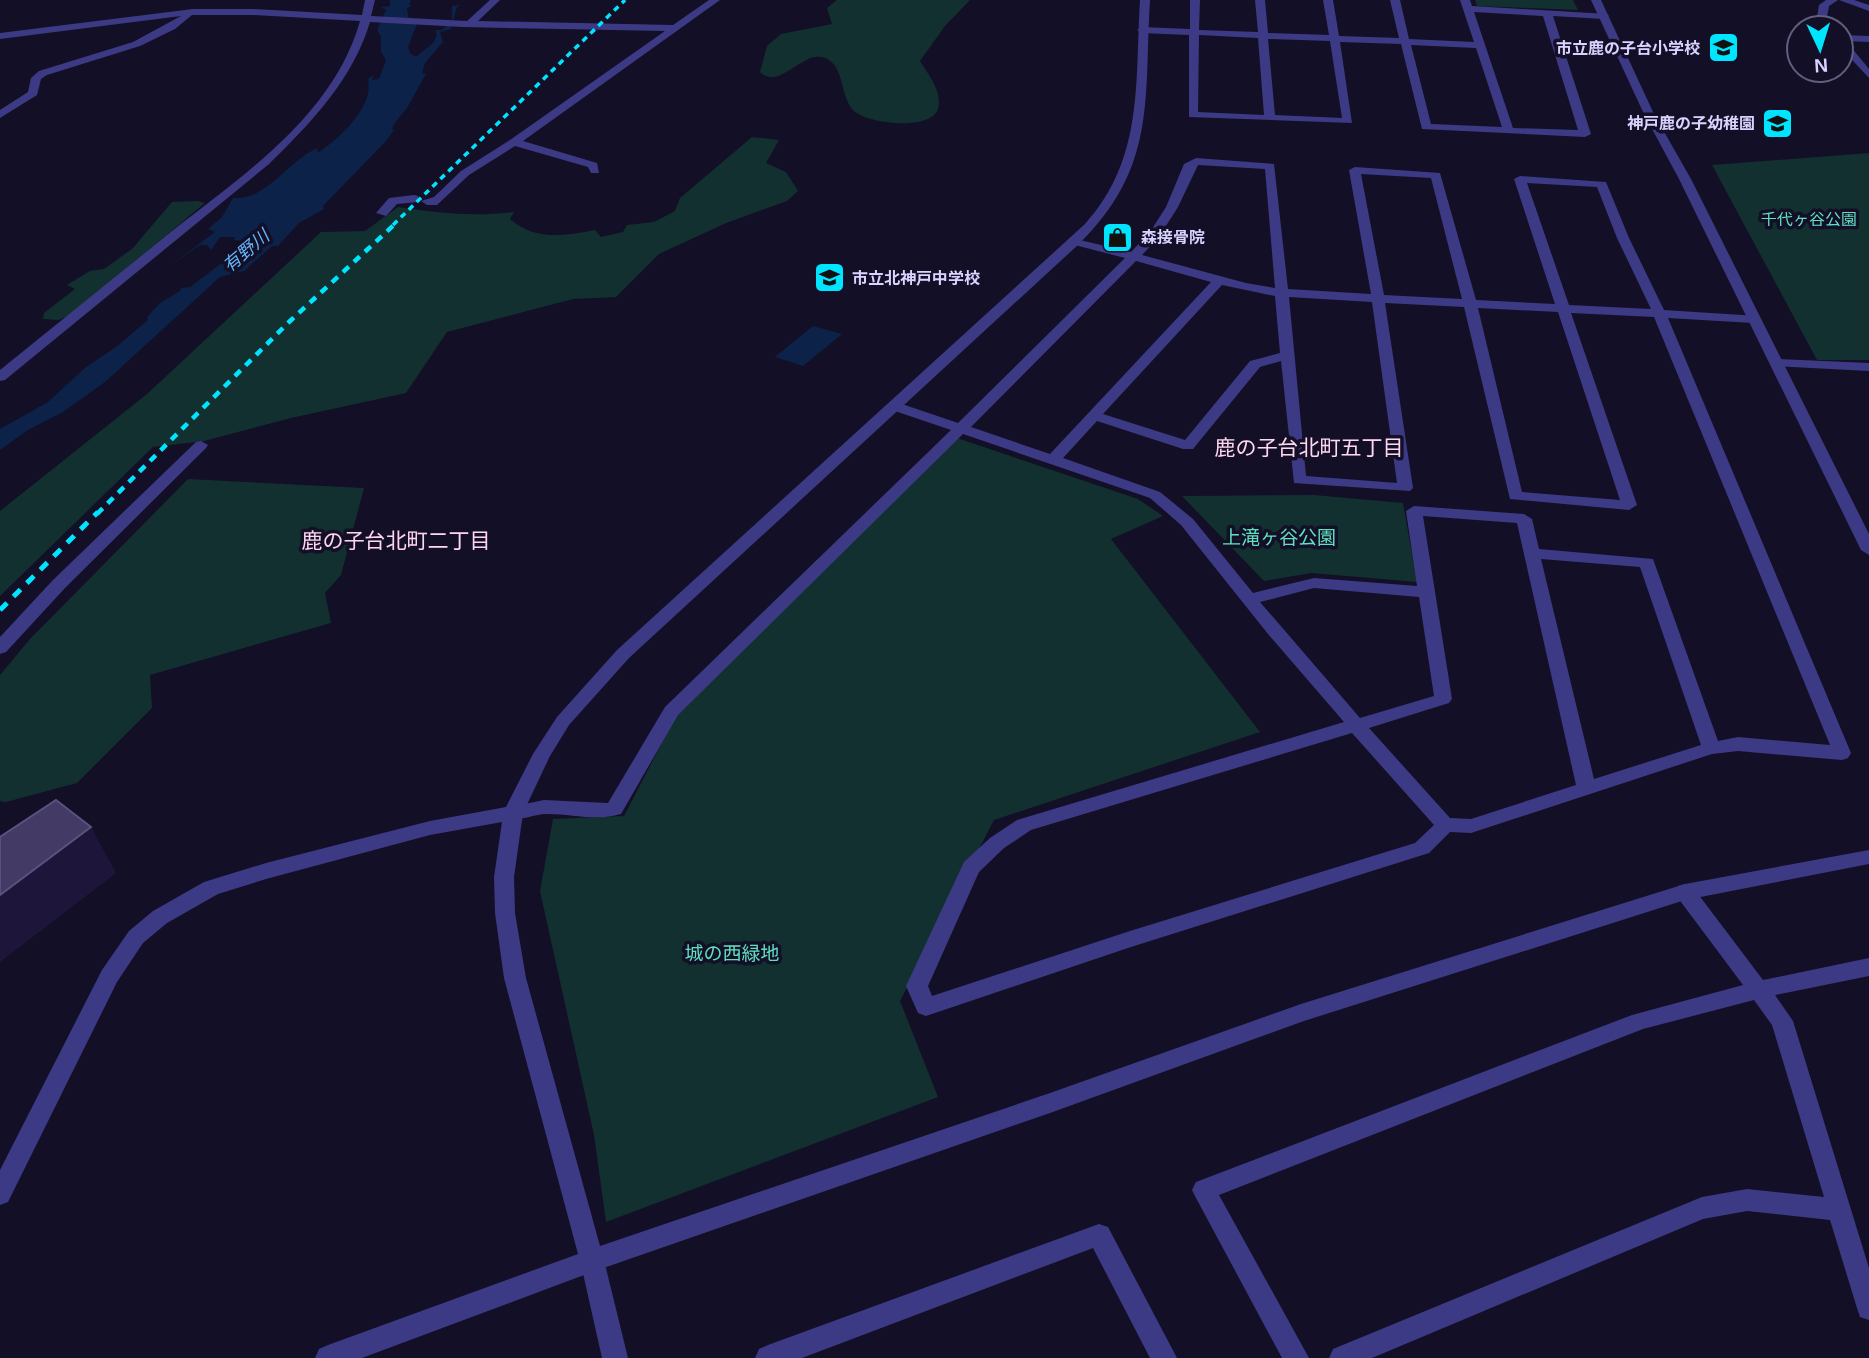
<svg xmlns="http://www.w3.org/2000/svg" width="1869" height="1358" font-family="Arial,'Noto Sans JP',sans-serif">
	<rect width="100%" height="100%" fill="#130f26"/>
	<!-- green -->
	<g fill="#12302f">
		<path d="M837,0H970L945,26L920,61C928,74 943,92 938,109C931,131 868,124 854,111C840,97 845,71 829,60C805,44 782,92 760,72L767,46L781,34L832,24L827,8Z"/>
		<polygon points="1475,0 1573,0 1578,10 1477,6"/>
		<path d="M752,137L779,140L766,163L786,172L798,191L787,201L726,223L659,254L616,297L573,299L447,332L406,393L291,418L204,441L153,447L0,596V511L147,394L321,232L365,231L398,207C437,213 475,217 514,212L510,219C536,241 563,236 595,230L601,237L623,232L627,225L654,222L675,211L680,198Z"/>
		<polygon points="1869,153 1869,360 1817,360 1712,165"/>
		<polygon points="198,201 205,203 70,315 59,320 43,319 44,313 75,289 67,285 90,271 104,269 132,249 172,202"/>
		<polygon points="957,438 1138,499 1163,516 1111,539 1260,732 994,820 900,1001 938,1097 606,1222 594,1135 540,891 553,819 624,816 678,712"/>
		<polygon points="188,479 364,488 341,575 325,593 331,623 150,675 152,708 77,783 6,802 0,801 0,675 30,639"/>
		<polygon points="1314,495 1403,503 1417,582 1311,573 1264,581 1182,496"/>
	</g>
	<!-- water -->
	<g fill="#0c2248">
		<path d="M390,0H411L409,5L412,6L407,8L409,20L417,24L408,47L410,53L416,57L433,43L437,35L435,30H442L452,21V6L461,5L457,7L451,29L440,32L443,42L425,63L422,73L426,74L407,108L394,124L392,129L394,130L386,141L323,206L324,209L299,223L278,246H272L244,271L220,277L105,382L63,412L28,430L0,450V429L48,402L86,367L116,347L148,320L147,317L160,303L180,291L181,288L190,287L227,259L241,252L249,242L234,240L235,237H220L211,250L207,245H200L168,267L215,232L208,229L222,217L233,198C267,201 289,159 318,148L317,151L319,152C341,137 374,107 368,79L374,75L372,80L379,79L386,60L381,52V37L377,30L386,10L380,7L390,6Z"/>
		<polygon points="813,326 842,334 803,366 775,357"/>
	</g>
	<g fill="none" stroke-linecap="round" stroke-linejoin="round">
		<!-- minor -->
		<g fill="#3d3a85" fill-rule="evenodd">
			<path d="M365,0H375L371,16L467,21L490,0H500L478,21L673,25L709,0H720L523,141L597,163L599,173H591L588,167L515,146L469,175L437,205H427L421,201L434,197L461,171L510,140L665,31L463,27L370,22C353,79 311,123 269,164L5,380L0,381V370C54,326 108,283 162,239C236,180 333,118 360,21L253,15H192L175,29L140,46L47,75L41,79L37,95L0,118V110L28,92L31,78L39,71L133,42L181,16L0,39V33L193,9H253L362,15Z"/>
			<path d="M1190,0H1200L1199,30L1258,32L1255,0H1265L1268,33L1329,35L1323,0H1333L1339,36L1399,38L1390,0H1400L1409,39L1474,42L1460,0H1470L1472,6L1607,14L1609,16L1604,19L1553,16L1591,134L1585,137L1422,129L1401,44L1340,42L1352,123L1189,117V35L1142,33L1137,30L1142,27L1190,29ZM1474,12L1543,16L1578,130L1513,128ZM1199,35L1258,38L1264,115L1198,112ZM1268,39L1330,41L1342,118L1275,115ZM1411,45L1476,48L1502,127L1431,124Z"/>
			<polygon points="1826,0 1838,0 1829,6 1827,17 1835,28 1825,28 1817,17 1819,5"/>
			<polygon points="1839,0 1854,0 1869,5 1869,11"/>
			<polygon points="1841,35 1869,36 1869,42 1846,41 1869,69 1869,78 1841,48"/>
			<path d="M1196,158L1274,164L1288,289L1371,294L1349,170L1355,167L1440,173L1476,300L1555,304L1514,179L1520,176L1606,182L1629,238L1664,310L1758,316V322L1753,323L1668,318L1851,753L1848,758L1842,760L1738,751L1712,754L1471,833L1450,832L1429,853L1131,947L926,1016L918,1013L906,986L964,862L990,838L1017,820L1344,722L1268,634L1181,525L1150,498L963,434L678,715L621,814C595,822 570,813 544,814C531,815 519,822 506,818L503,813L506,808L544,800L608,803L665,707L951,430L889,409V403H899L958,423L1125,258L1071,244V238L1131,252L1150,232L1166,207L1184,164ZM1198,165L1265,169L1275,288L1246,283L1142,255L1159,237L1178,207ZM1361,174L1431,178L1462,299L1384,295ZM1527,183L1597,187L1617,238L1651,309L1569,305ZM1136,261L1211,282L1050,454L971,427ZM1222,285L1275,296L1280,353L1250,361L1185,440L1103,414ZM1289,297L1372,302L1397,483L1306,476ZM1385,303L1464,307L1510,499L1629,510L1637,505L1571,313L1654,317L1830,745L1738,737L1718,741L1653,559L1539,549L1532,519L1524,514L1414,506L1406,511L1417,586L1314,578L1253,593L1193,519L1160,492L1063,458L1097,421L1183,449H1193L1260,367L1281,361L1294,483L1410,491L1413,488ZM1478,308L1558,312L1620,500L1522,492ZM1423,516L1517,523L1576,785L1471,819L1450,818L1369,728L1449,703L1452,699ZM1541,559L1640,567L1701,745L1594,779ZM1314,588L1419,597L1434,696L1360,718L1260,602ZM1352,733L1434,825L1415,843L1130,931L932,996L928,986L979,872L1004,848L1031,830Z"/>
			<polygon points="414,195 418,196 418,202 397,204 386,216 376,213 389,198"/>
			<polygon points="1776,359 1869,363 1869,371 1771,366 1771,360"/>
			<polygon points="201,441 208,445 206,448 65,588 6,652 0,654 0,637 53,580 196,442"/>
			<polygon points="1685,884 1692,886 1763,980 1869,958 1869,976 1775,995 1793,1021 1869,1268 1869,1320 1860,1317 1857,1308 1830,1220 1747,1211 1703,1219 1372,1358 1329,1358 1333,1349 1702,1197 1747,1189 1824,1197 1772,1025 1754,1000 1643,1029 1219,1195 1309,1358 1282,1358 1196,1198 1192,1190 1196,1182 1632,1015 1743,985 1678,898 1675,892 1678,886"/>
			<polygon points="1099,1224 1108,1227 1177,1358 1150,1358 1093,1248 802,1358 755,1358 759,1349 768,1345"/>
			<polygon points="592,1248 601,1252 604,1260 628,1358 602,1358 580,1260 583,1252"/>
		</g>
		<!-- tertiary -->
		<g fill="#3d3a85" fill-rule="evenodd">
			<path d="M1140,0H1150C1144,100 1157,167 1079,244L629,658L569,725L550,756L523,813L514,877L515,913L526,978L600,1246L1050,1093L1301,1004L1685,884L1869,850V864L1685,900L1304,1021L1050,1113L592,1272L362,1358H315L319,1349L328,1345L578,1254L504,978L495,913L494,877L502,822L430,835L266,879L218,894L167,923L143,943L117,982L8,1202L0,1205V1170L102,970L129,931L153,911L204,882L266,863L430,821L506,807L533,754L557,717L617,650L1085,224C1144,159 1135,82 1140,0Z"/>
			<polygon points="1591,0 1601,0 1654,114 1691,179 1869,534 1869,555 1861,550 1679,179 1644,114"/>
		</g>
		<!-- rail-far2 -->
		<polyline stroke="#00e5ff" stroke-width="3.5" stroke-dasharray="6 5" stroke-linecap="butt" points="393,225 625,0"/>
		<!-- rail-far1 -->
		<polyline stroke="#00e5ff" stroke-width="4.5" stroke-dasharray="8 7" stroke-linecap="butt" points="97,514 289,322 395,224"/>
		<!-- rail -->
		<polyline stroke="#00e5ff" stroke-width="5" stroke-dasharray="10 9" stroke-linecap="butt" points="0,610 98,512"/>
	</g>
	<!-- shaded-wall -->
	<polygon fill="#1d163a" points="91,827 116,873 0,962 0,895"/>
	<!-- building -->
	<polygon fill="#433a66" stroke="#5a527e" stroke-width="2" points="56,800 91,827 0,895 0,837"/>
	<!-- icons -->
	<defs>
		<symbol id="school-square" viewBox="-11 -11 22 22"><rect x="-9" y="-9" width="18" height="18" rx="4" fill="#00e5ff" stroke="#130f26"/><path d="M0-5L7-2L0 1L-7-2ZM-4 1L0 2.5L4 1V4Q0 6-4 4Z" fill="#111"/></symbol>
		<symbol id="shop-square" viewBox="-11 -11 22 22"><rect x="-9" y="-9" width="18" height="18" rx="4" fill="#00e5ff" stroke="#130f26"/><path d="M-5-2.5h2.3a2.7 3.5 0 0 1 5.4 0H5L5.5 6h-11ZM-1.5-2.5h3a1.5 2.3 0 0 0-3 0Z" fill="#111"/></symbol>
	</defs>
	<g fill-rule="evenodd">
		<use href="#school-square" x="1706" y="30" width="35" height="35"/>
		<use href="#school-square" x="1760" y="106" width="35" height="35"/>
		<use href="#shop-square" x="1100" y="220" width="35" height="35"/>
		<use href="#school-square" x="812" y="260" width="35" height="35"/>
	</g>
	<g text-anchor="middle" stroke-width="7" stroke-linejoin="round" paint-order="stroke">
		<!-- far-poi labels -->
		<g font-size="16" font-weight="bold" fill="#d9d4ff" stroke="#130f26" text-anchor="end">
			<text x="1700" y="54">市立鹿の子台小学校</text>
			<text x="1755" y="129">神戸鹿の子幼稚園</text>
			<text x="1141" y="243" text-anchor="start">森接骨院</text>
			<text x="852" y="284" text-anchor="start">市立北神戸中学校</text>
		</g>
		<!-- far-park labels -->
		<g font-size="16" fill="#5fe0c0" stroke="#130f26">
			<text x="1809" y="225">千代ヶ谷公園</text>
		</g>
		<!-- far-water labels -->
		<g font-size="18" font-style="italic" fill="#62b6ff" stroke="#130f26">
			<text transform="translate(246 251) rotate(-40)" y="6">有野川</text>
		</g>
		<!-- park labels -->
		<g font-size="19" fill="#5fe0c0" stroke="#130f26">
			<text x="1279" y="544">上滝ヶ谷公園</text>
			<text x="732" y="960">城の西緑地</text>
		</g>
		<!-- neighbourhood labels -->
		<g font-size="21" fill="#ffd6f0" stroke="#130f26">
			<text x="1309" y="455">鹿の子台北町五丁目</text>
			<text x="396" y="548">鹿の子台北町二丁目</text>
		</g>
	</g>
	<!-- north arrow -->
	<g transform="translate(1820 49) rotate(176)"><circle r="33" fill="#130f26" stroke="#625e7d" stroke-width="2"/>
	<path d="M0-5L12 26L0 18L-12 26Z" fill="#00e5ff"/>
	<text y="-10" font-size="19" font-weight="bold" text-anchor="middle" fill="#d9d4ff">N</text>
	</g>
</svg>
